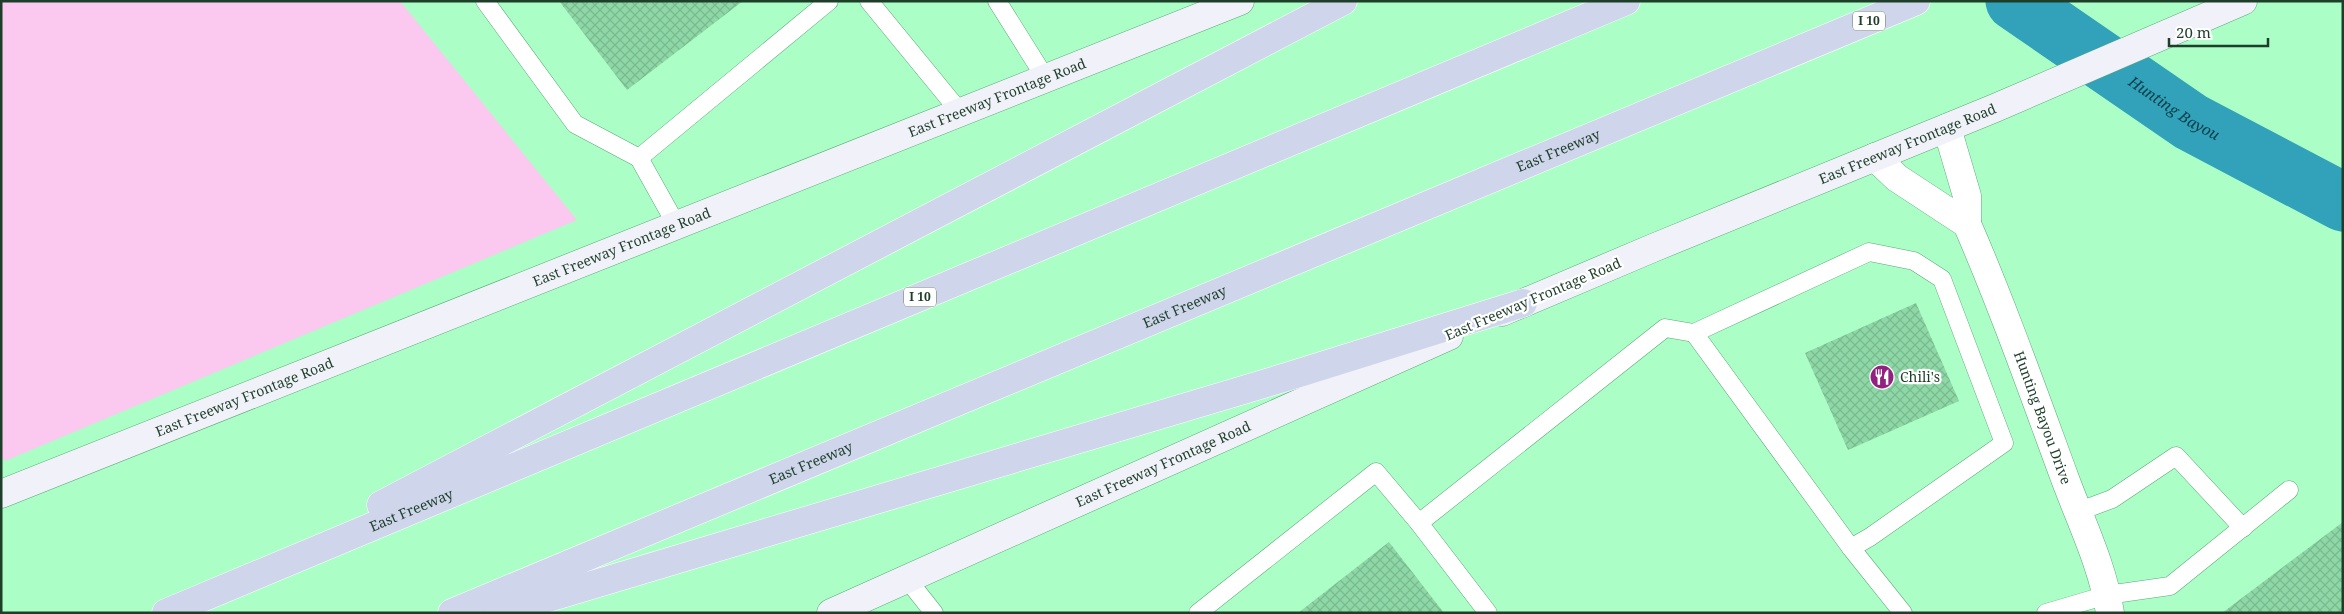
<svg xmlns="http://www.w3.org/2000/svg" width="2344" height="614" font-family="'Noto Serif',serif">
	<defs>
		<pattern id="building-cross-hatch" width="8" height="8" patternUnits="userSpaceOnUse" patternTransform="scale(1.25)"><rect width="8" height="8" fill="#8dd8a6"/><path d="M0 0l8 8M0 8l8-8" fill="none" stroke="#79ba8f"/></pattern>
	</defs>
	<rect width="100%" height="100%" fill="#acfec7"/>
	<!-- green -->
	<polygon fill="#fbc8ef" points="1,1 400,1 577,220 5,461 1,456"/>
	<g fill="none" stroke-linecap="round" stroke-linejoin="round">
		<!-- river -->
		<path stroke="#31a2ba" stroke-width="59" id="s1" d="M2015,1L2191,122L2343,202"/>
	</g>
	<!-- building -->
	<g fill="url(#building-cross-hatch)">
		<polygon points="559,1 743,1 627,90"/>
		<polygon points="1916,303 1959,401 1848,450 1805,353"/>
		<polygon points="2343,522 2343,613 2222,613"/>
		<polygon points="1389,542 1444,613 1298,613"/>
	</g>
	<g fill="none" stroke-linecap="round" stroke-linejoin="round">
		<defs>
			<g id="service">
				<polyline points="485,1 575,124 639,158"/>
				<polyline points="869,1 960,112"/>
				<polyline points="997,1 1046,79"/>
				<polyline points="677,226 639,158 829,1"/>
				<polyline points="1694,333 1851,548"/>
				<polyline points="2077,512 2112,499 2176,456 2243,528"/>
				<polyline points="1419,523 1665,328 1694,333 1869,252 1914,261 1942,279 2004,443 1870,537 1851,548 1903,613"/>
				<polyline points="907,579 934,613"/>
				<polyline points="1198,613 1376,472 1419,523 1488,613"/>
				<polyline points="2046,613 2107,595 2170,586 2289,490"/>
			</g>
			<g id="minor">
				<polyline points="1875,157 1897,178 1967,224 1967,196 1947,128"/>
				<path id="s2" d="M1967,224C2003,307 2033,392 2064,476C2080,520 2103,566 2110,613"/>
			</g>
			<g id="secondary">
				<path id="s3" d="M1502,312L1653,248L1995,108L2243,1"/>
				<path id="s4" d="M1,494L1240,1"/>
				<path id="s5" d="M831,613L1449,336"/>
			</g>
			<g id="motorway">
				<polyline points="381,505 1343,1"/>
				<path id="s6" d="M166,613L1626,1"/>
				<path id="s7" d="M452,613L1916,1"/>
				<polyline points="498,613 1283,378 1523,303"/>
			</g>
		</defs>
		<!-- service casing -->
		<use href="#service" stroke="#5aa977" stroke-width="19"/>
		<!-- minor casing -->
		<use href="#minor" stroke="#5aa977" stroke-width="29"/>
		<!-- secondary casing -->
		<use href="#secondary" stroke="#5aa977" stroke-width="29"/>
		<!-- motorway casing -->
		<use href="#motorway" stroke="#fff" stroke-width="29"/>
		<!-- service -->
		<use href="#service" stroke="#fff" stroke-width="18"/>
		<!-- minor -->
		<use href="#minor" stroke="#fff" stroke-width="28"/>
		<!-- secondary -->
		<use href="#secondary" stroke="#f1f2f9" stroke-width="28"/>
		<!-- motorway -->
		<use href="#motorway" stroke="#cfd5eb" stroke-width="28"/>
	</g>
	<!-- icons -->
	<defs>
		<symbol id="restaurant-disc" viewBox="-11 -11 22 22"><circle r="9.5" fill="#922282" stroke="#fff"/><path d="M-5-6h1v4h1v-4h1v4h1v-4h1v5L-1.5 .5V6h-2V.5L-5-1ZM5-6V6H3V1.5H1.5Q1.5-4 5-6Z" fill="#fff"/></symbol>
	</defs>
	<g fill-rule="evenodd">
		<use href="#restaurant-disc" x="1868" y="363" width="28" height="28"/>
	</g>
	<g text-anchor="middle" stroke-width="4.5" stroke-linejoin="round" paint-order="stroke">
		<!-- shield labels -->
		<g fill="#fff" stroke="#617869" stroke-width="1">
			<rect x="1853" y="11.5" width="32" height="19" rx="4"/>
			<rect x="904" y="287.5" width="32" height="19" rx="4"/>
		</g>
		<g font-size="12" font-weight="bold" fill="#1d3e29">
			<text x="1869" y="25">I 10</text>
			<text x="920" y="301">I 10</text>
		</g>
		<!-- street labels -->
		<g font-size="14" fill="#1d3e29" stroke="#fff">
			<text dy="5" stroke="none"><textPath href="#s4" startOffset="1072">East Freeway Frontage Road</textPath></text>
			<text dy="5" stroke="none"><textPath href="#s3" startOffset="439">East Freeway Frontage Road</textPath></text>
			<text dy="5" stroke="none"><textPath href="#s7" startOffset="1199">East Freeway</textPath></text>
			<text dy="5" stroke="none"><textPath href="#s4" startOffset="668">East Freeway Frontage Road</textPath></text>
			<text transform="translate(1533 299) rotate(-23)" y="5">East Freeway Frontage Road</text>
			<text dy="5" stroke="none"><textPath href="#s7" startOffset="794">East Freeway</textPath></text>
			<text dy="5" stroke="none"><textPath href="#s4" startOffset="262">East Freeway Frontage Road</textPath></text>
			<text dy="5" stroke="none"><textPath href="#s2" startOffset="208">Hunting Bayou Drive</textPath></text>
			<text dy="5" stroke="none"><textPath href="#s7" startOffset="389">East Freeway</textPath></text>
			<text dy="5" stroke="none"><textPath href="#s5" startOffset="364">East Freeway Frontage Road</textPath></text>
			<text dy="5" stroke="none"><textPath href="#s6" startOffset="266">East Freeway</textPath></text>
		</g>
		<!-- poi labels -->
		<g font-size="14" fill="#1d3e29" stroke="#fff" text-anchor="start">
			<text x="1900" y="382">Chili's</text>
		</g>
		<!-- water labels -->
		<g font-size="15" font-style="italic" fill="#0a3d47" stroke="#fff">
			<text dy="5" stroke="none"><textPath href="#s1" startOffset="192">Hunting Bayou</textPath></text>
		</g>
	</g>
	<!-- border -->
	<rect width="2344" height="614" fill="none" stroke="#1d3e29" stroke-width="5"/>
	<!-- scale -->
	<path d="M2169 38v8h99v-8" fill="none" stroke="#1d3e29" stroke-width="2.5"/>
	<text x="2176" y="38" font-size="15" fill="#1d3e29" stroke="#ffffff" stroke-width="4" paint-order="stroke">20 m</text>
</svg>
